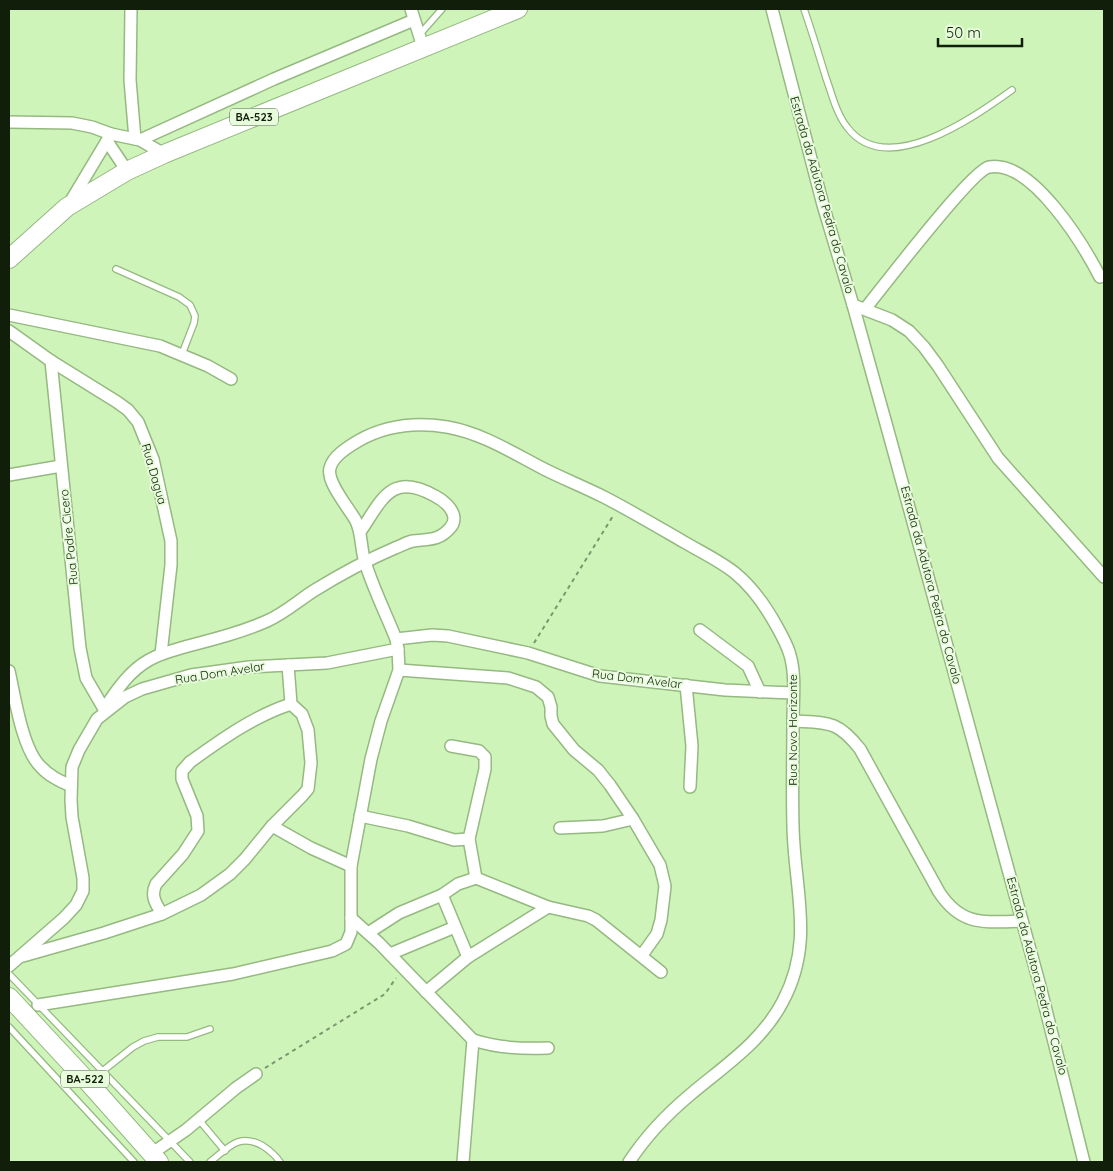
<svg xmlns="http://www.w3.org/2000/svg" width="1113" height="1171" font-family="Quicksand,sans-serif">
	<rect width="100%" height="100%" fill="#cff4ba"/>
	<g fill="none" stroke-linecap="round" stroke-linejoin="round">
		<defs>
			<g id="lane">
				<path d="M804,9C812,32 819,55 826,78C832,94 836,113 847,127C886,180 974,117 1012,90"/>
				<polyline points="420,34 442,9"/>
				<polyline points="116,269 179,297 190,305 195,316 194,323 182,354"/>
				<polyline points="9,974 190,1162"/>
				<polyline points="9,1027 134,1162"/>
				<polyline points="90,1081 133,1047 144,1041 158,1037 187,1037 210,1029"/>
				<polyline points="199,1120 225,1151"/>
				<path d="M210,1162C228,1148 239,1132 263,1146C269,1150 276,1156 280,1162"/>
			</g>
			<g id="street">
				<polyline points="131,9 130,80 135,139"/>
				<polyline points="411,9 423,47"/>
				<polyline points="772,9 823,205 853,305 890,438 1040,986 1084,1162"/>
				<polyline points="9,122 72,123 92,127 111,134"/>
				<polyline points="140,140 274,79 414,20"/>
				<polyline points="107,141 127,171"/>
				<polyline points="69,204 111,134 140,140 164,154"/>
				<polyline points="853,305 892,320 909,331 924,347 938,366 998,458 1104,577"/>
				<path d="M865,309C882,288 972,170 989,167C1032,159 1084,246 1100,277"/>
				<polyline points="9,315 160,346 208,366 231,379"/>
				<polyline points="9,331 51,361 117,402 128,410 138,422 153,459 171,541 171,565 161,654"/>
				<polyline points="51,361 80,648 86,678 104,709"/>
				<polyline points="9,475 61,466"/>
				<polyline points="700,630 748,666 760,692"/>
				<polyline points="396,639 432,635 448,636 528,653 600,676 725,690 793,693"/>
				<polyline points="399,670 508,678 536,687 548,697 551,707 551,716 553,724 574,750 598,770 610,785 633,819 660,865 665,886 661,920 657,934 642,955"/>
				<path d="M9,671C15,697 22,749 41,767C49,776 60,781 71,786"/>
				<polyline points="686,685 692,746 690,787"/>
				<path d="M104,709C116,691 129,671 149,660C161,653 175,650 188,646C215,639 242,632 267,621C285,613 299,600 315,590C341,574 367,560 395,548C401,546 407,542 413,541C428,539 439,541 450,528C453,525 454,522 454,518C453,508 443,500 435,496C391,471 382,500 360,532"/>
				<path d="M793,721C828,723 837,720 860,749L939,892C962,927 985,922 1022,921"/>
				<polyline points="451,746 479,751 485,757 485,769 469,839 476,878 548,907 588,916 596,920 661,972"/>
				<polyline points="360,816 408,826 454,840 469,839"/>
				<polyline points="272,826 311,848 351,866"/>
				<polyline points="560,828 603,826 633,819"/>
				<polyline points="442,895 468,957 548,907"/>
				<path d="M162,914C156,904 150,896 156,884L183,854L198,831L197,816L182,779V771L190,762C222,739 254,716 291,704"/>
				<polyline points="351,918 379,943 473,1040 463,1162"/>
				<polyline points="368,933 399,913 442,895 458,884 476,878"/>
				<polyline points="390,954 455,927"/>
				<polyline points="23,956 104,933 162,914 201,895 230,874 245,859 272,826 302,796 308,789 311,763 308,730 302,714 291,704 288,665"/>
				<polyline points="9,966 64,918 76,905 83,891 83,878 72,817 71,800 72,767 79,750 97,719 125,697 142,689 191,675 249,667 327,663 398,649"/>
				<polyline points="426,992 468,957"/>
				<path d="M38,1005L233,974L332,951L346,944L351,932V866L371,759L381,721L399,670L398,649L396,639C386,614 374,590 366,565C360,550 363,536 356,521C349,508 326,482 330,468C333,456 348,447 358,441C386,425 416,422 447,427C482,433 513,453 544,469C564,479 584,487 604,497C631,511 658,527 684,542C701,552 720,561 735,573C751,586 766,607 776,625C781,634 787,644 790,655C796,675 793,699 793,721C793,756 792,791 793,826C794,889 815,941 783,1001C762,1042 724,1066 691,1094C667,1114 646,1136 629,1162"/>
				<path d="M473,1040C499,1048 521,1049 548,1048"/>
				<polyline points="151,1154 186,1130 236,1088 256,1074"/>
			</g>
			<g id="primary">
				<polyline points="9,259 67,207 127,171 164,154 518,9"/>
				<polyline points="9,997 88,1082 159,1162"/>
			</g>
		</defs>
		<!-- lane casing -->
		<use href="#lane" stroke="#95b981" stroke-width="8"/>
		<!-- street casing -->
		<use href="#street" stroke="#95b981" stroke-width="14"/>
		<!-- primary casing -->
		<use href="#primary" stroke="#95b981" stroke-width="20"/>
		<!-- path -->
		<g stroke="#7c966d" stroke-width="2" stroke-dasharray="4 4" stroke-linecap="butt">
			<polyline points="534,643 613,516"/>
			<polyline points="265,1068 385,994 396,978"/>
		</g>
		<!-- lane -->
		<use href="#lane" stroke="#fff" stroke-width="5.5"/>
		<!-- street -->
		<use href="#street" stroke="#fff" stroke-width="11"/>
		<!-- primary -->
		<use href="#primary" stroke="#fff" stroke-width="18"/>
	</g>
	<g text-anchor="middle" stroke-width="4" stroke-linejoin="round" paint-order="stroke">
		<!-- shield labels -->
		<g fill="#e6fcda" stroke="#516148" stroke-width="1">
			<rect x="230" y="108.5" width="48" height="17" rx="4"/>
			<rect x="61" y="1070.5" width="48" height="17" rx="4"/>
		</g>
		<g font-size="11" font-weight="bold" fill="#111e09">
			<text x="254" y="121">BA-523</text>
			<text x="85" y="1083">BA-522</text>
		</g>
		<!-- street labels -->
		<g font-size="12" fill="#111e09" stroke="#e6fcda">
			<text transform="translate(822 195) rotate(74)" y="4">Estrada da Adutora Pedra do Cavalo</text>
			<text transform="translate(154 474) rotate(74)" y="4">Rua Dagua</text>
			<text transform="translate(69 537) rotate(-96)" y="4">Rua Padre Cicero</text>
			<text transform="translate(931 585) rotate(75)" y="4">Estrada da Adutora Pedra do Cavalo</text>
			<text transform="translate(220 673) rotate(-9)" y="4">Rua Dom Avelar</text>
			<text transform="translate(637 679) rotate(7)" y="4">Rua Dom Avelar</text>
			<text transform="translate(793 730) rotate(-90)" y="4">Rua Novo Horizonte</text>
			<text transform="translate(1037 976) rotate(75)" y="4">Estrada da Adutora Pedra do Cavalo</text>
		</g>
	</g>
	<!-- border -->
	<rect width="1113" height="1171" fill="none" stroke="#111e09" stroke-width="20"/>
	<!-- scale -->
	<path d="M938 38v8h84v-8" fill="none" stroke="#111e09" stroke-width="2.5"/>
	<text x="946" y="38" font-size="15" fill="#111e09" stroke="#e6fcda" stroke-width="4" paint-order="stroke">50 m</text>
</svg>
